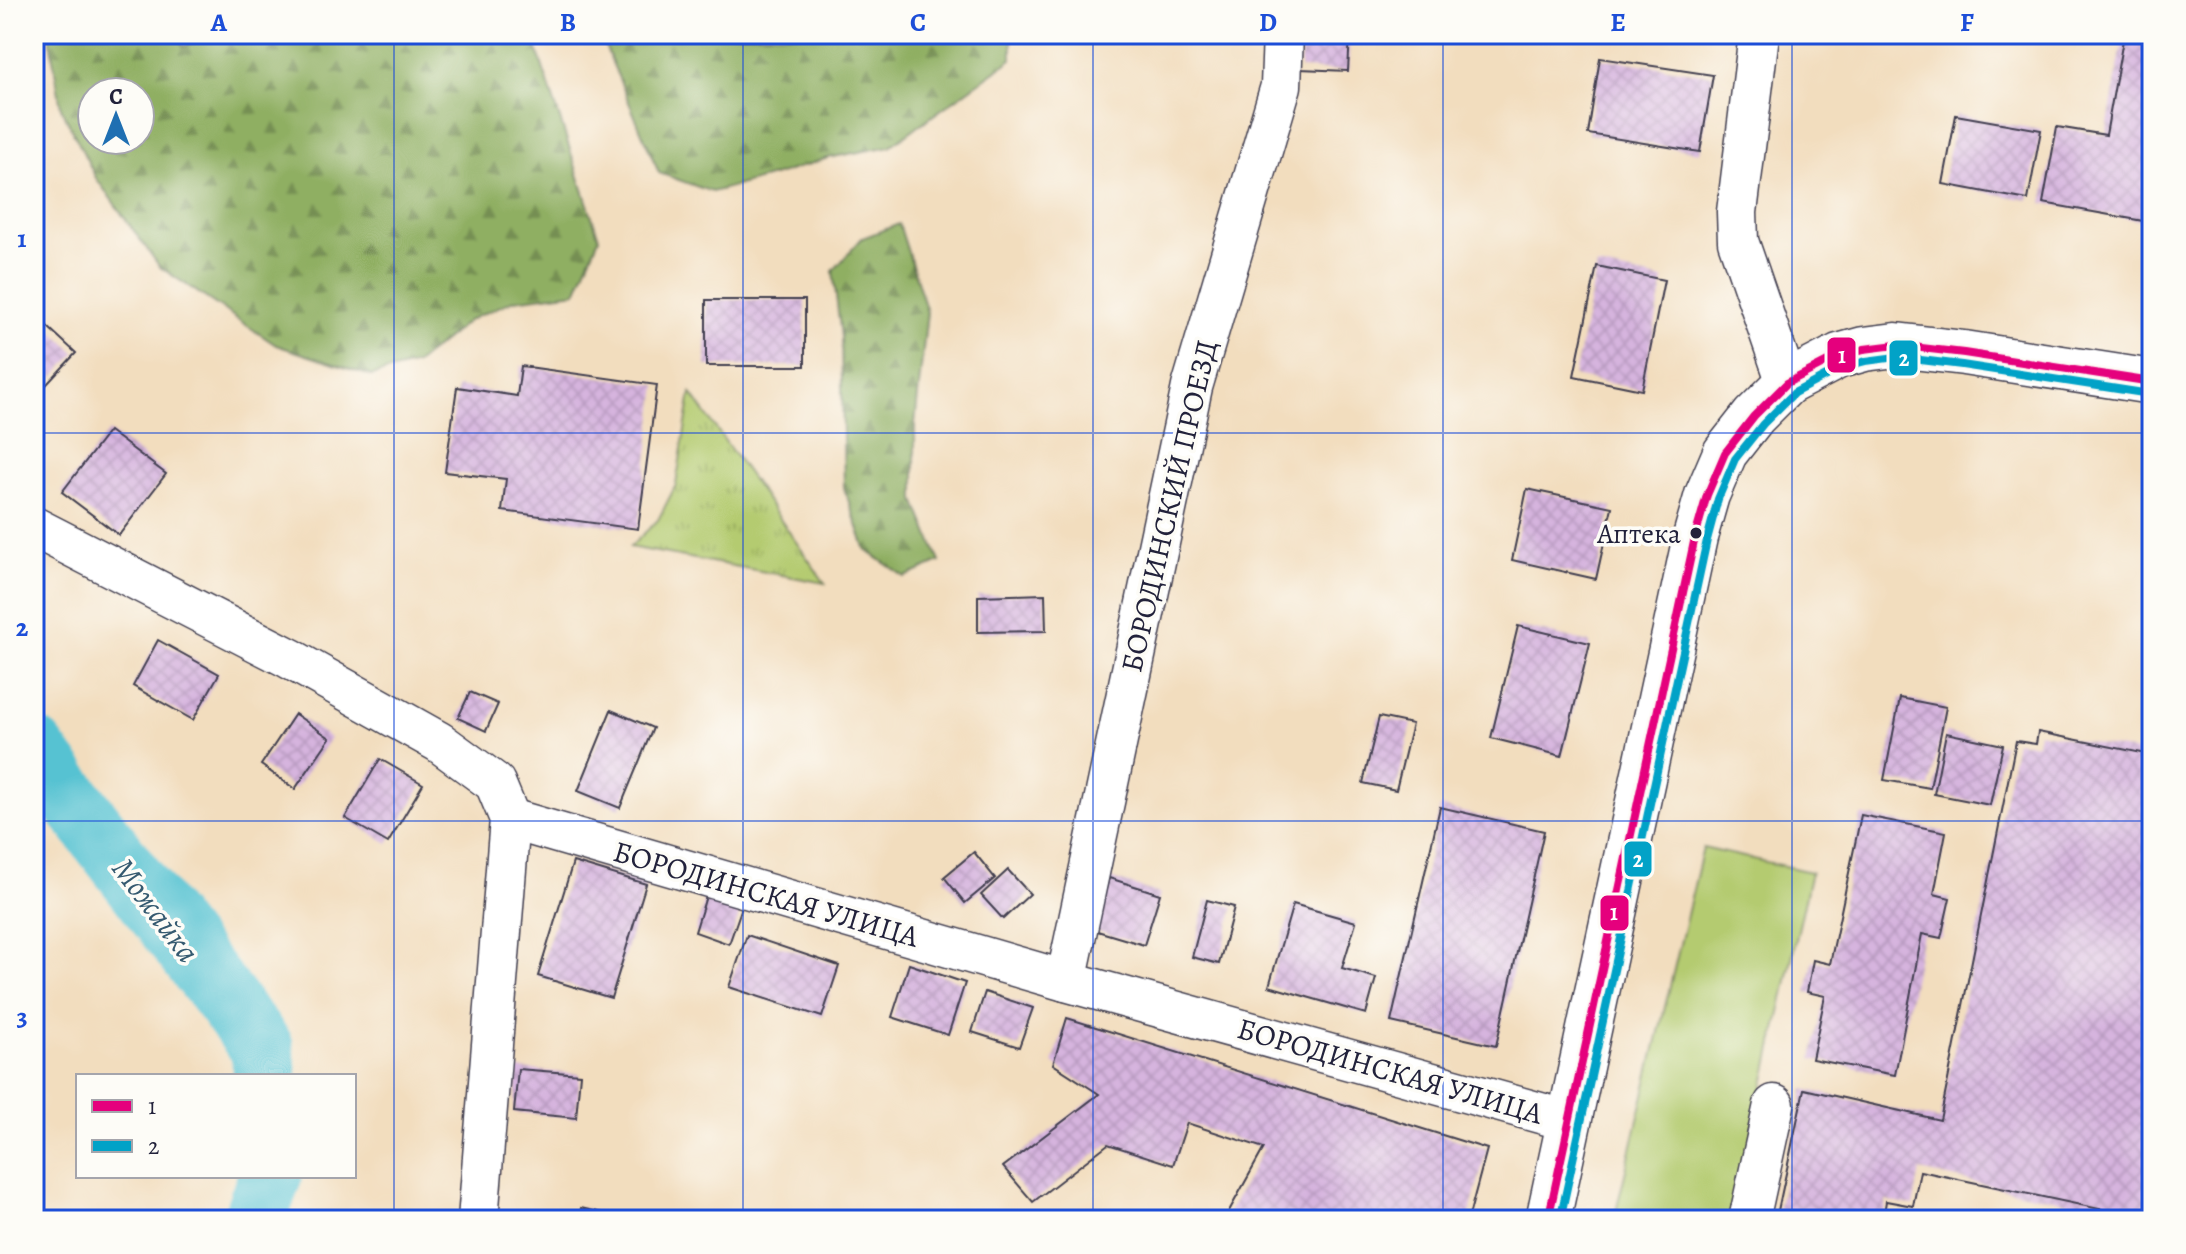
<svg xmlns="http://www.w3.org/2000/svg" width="2186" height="1254" font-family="Alegreya,serif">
	<defs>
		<pattern id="grass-tufts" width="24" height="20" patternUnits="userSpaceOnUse" patternTransform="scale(2)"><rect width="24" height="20" fill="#b4cb6f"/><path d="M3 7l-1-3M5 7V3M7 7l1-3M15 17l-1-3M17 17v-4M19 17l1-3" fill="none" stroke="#9aae61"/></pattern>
		<pattern id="forest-firs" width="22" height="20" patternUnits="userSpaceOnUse" patternTransform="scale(2)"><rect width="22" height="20" fill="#8faf62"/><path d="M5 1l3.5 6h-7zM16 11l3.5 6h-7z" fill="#748e52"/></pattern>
		<pattern id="building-cross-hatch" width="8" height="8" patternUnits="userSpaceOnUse" patternTransform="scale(2)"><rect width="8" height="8" fill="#d6b4de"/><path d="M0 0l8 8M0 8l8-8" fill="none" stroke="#b79abf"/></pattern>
	</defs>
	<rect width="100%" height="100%" fill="#fdfcf7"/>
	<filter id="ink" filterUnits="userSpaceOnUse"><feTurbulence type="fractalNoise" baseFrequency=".0125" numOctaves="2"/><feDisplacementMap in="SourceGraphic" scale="16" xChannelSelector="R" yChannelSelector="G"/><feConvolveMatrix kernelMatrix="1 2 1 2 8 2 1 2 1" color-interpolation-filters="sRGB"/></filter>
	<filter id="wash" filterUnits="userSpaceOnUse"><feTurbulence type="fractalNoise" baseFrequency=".006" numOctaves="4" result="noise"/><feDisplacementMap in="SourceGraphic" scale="32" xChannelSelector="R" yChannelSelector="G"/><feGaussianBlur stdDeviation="1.8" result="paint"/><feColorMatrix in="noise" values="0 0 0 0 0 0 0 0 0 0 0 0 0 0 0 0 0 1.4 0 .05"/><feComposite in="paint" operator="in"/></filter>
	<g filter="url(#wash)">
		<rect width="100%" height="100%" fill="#f2ddbe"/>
		<!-- grass -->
		<polygon fill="url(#grass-tufts)" stroke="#6b7655" stroke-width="2" points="691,393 825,583 630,547 658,520 676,485"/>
		<!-- forest -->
		<g fill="url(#forest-firs)" stroke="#58684e" stroke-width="2" fill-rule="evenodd">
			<path d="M49,34H179L183,46L220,34H532L599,238L576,292L514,300L469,320L416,364L371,376L276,345L160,267L96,178L61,108ZM92,92H140V140H92Z"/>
			<polygon points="600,34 1012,34 1012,59 890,146 828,158 773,176 712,192 659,173"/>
			<polygon points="899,224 927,312 915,424 915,500 940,562 905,577 866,550 844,488 841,337 833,271 862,238"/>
		</g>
		<!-- park -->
		<polygon fill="#b4cb6f" stroke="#6b7655" stroke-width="2" points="1703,848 1811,872 1734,1220 1614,1220"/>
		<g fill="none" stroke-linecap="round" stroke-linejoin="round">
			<!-- river -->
			<g stroke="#57c2d2" stroke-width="64">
				<polyline points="34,750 262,1048 265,1076"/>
				<polyline points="254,1220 270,1176"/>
			</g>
		</g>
		<g id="blocks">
			<!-- building -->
			<g fill="url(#building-cross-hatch)">
				<polygon points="1302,34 1350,34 1348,71 1300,69"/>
				<polygon points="2124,34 2152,34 2152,205 2149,222 2043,203 2057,127 2106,135"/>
				<polygon points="1600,58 1713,75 1700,152 1588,134"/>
				<polygon points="1956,115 2041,130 2028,200 1943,184"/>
				<polygon points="1597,266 1664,280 1642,390 1574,376"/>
				<rect x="706" y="300" width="99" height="66"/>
				<polygon points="34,314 76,353 34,398"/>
				<polygon points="521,366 657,385 638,529 502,511 506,479 445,472 457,387 517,396"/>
				<polygon points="109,431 166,474 119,535 62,492"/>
				<polygon points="1527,489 1612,507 1596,579 1512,560"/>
				<polygon points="1045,594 1046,631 978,632 978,596"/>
				<polygon points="1518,626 1590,643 1562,756 1491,738"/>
				<polygon points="158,640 219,674 193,720 133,686"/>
				<polygon points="470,692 498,704 486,731 458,718"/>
				<polygon points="1900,698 1946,707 1930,788 1884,780"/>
				<polygon points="611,710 653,728 620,808 578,791"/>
				<polygon points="295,714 330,738 295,789 261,765"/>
				<polygon points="1379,717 1412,724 1396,790 1363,783"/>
				<polygon points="2038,732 2152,755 2152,1220 2122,1220 2123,1214 1920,1171 1913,1206 1886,1201 1883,1220 1776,1220 1804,1089 1940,1120 2016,741 2036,744"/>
				<polygon points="1946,733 2003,745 1990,805 1934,794"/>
				<polygon points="380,759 423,784 388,843 345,818"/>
				<polygon points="1440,807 1544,831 1496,1046 1391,1022"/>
				<polygon points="1861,815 1946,832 1934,894 1950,898 1941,938 1922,934 1895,1075 1812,1059 1825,996 1807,992 1813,960 1830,964"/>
				<polygon points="974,852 995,878 965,903 944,877"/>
				<polygon points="573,862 646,884 611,998 538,976"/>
				<polygon points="1008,870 1030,894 1003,919 981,895"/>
				<polygon points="1109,878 1160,894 1144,945 1094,930"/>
				<polygon points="707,893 743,904 729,944 695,932"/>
				<polygon points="1207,900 1234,907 1219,964 1192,957"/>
				<polygon points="1293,904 1356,922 1342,968 1376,978 1366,1014 1269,986"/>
				<polygon points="747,935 839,966 822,1017 729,987"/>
				<polygon points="909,964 965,983 948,1035 892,1017"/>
				<polygon points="985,992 1033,1008 1019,1047 972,1032"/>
				<polygon points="1067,1018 1487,1149 1468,1220 1224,1220 1264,1148 1187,1123 1173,1165 1108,1144 1033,1202 1003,1167 1099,1094 1053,1064"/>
				<polygon points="518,1069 580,1074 576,1118 514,1112"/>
				<polygon points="581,1208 628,1219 628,1220 578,1220"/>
				<polygon points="1982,1212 2019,1218 2019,1220 1981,1220"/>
			</g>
		</g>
	</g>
	<g filter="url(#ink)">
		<use href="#blocks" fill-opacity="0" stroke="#413e4f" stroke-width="2"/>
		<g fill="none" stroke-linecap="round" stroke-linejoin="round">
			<defs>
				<g id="minor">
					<polyline points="1759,34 1737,212 1738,241 1787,383"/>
					<polyline points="34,527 289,658 439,742 495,783 510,819 478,1220"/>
					<polyline points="510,819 1066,981 1569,1121"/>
					<polyline points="1066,981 1192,387 1281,86 1283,34"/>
					<polyline points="1749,1220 1774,1105"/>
				</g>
				<polyline id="major" points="1548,1220 1695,537 1707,495 1725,453 1754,416 1787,383 1839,356 1864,349 1896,345 1964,353 2152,382"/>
			</defs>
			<!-- minor casing -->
			<use href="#minor" stroke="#413e4f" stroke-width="43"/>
			<!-- major casing -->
			<use href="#major" stroke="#413e4f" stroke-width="47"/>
			<!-- minor -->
			<use href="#minor" stroke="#fff" stroke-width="40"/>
			<!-- major -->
			<use href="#major" stroke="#fff" stroke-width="44"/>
			<defs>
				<polyline id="bus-1" points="1548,1220 1695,537 1707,495 1725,453 1754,416 1787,383 1839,356 1864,349 1896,345 1964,353 2152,382"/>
				<polyline id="bus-2" points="1560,1220 1707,540 1718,499 1735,459 1763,424 1794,393 1843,367 1866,361 1896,357 1962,365 2150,394"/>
			</defs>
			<!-- bus-1 casing -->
			<use href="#bus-1" stroke="#fdfcf7" stroke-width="14"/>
			<!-- bus-2 casing -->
			<use href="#bus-2" stroke="#fdfcf7" stroke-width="14"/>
			<!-- bus-1 -->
			<use href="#bus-1" stroke="#e5007d" stroke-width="8"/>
			<!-- bus-2 -->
			<use href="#bus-2" stroke="#02a2c7" stroke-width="8"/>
		</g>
	</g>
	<!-- grid -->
	<path fill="none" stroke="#1d4ed8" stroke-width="2" stroke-opacity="0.55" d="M394,34V1220M743,34V1220M1093,34V1220M1443,34V1220M1792,34V1220M34,433H2152M34,821H2152"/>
	<!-- markers -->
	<circle fill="#22223b" stroke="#fdfcf7" stroke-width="3" cx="1696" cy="533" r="7"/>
	<g text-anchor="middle" stroke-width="7" stroke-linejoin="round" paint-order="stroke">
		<!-- bus labels -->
		<g font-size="28" fill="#22223b" stroke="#fdfcf7" text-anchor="end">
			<text x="1681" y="543">Аптека</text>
		</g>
		<!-- street labels -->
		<g font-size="30" fill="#22223b" stroke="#fdfcf7">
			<text transform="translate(1169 506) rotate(-77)" y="10">БОРОДИНСКИЙ ПРОЕЗД</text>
			<text transform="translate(766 894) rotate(16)" y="10">БОРОДИНСКАЯ УЛИЦА</text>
			<text transform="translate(1390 1071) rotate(16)" y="10">БОРОДИНСКАЯ УЛИЦА</text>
		</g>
		<!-- water labels -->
		<g font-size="32" font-style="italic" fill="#355a70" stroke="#fdfcf7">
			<text transform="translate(156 910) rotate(53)" y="11">Можайка</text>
		</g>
	</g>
	<g stroke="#fdfcf7" stroke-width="3">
		<rect x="1826" y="336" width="31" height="38" rx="8" fill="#e5007d"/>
		<rect x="1888" y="339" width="31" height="38" rx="8" fill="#02a2c7"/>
		<rect x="1623" y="840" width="30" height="38" rx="8" fill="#02a2c7"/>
		<rect x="1599" y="894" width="31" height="38" rx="8" fill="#e5007d"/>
	</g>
	<g font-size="22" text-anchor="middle" font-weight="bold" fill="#fff">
		<text x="1842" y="363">1</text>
		<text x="1904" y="366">2</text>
		<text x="1638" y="867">2</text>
		<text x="1614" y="920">1</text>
	</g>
	<!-- margin -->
	<rect width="2186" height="1254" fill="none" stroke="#fdfcf7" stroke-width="88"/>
	<!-- legend -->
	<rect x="76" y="1074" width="280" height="104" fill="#fdfcf7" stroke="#a5a5ac" stroke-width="2"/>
	<rect x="92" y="1100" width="40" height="12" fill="#e5007d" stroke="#a5a5ac" stroke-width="2"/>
	<text x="148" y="1114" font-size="24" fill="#22223b">1</text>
	<rect x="92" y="1140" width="40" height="12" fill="#02a2c7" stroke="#a5a5ac" stroke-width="2"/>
	<text x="148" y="1154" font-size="24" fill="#22223b">2</text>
	<!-- north arrow -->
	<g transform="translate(116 116)"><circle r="38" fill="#fdfcf7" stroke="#a5a5ac" stroke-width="2"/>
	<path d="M0-6L14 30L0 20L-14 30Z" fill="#1f6fb2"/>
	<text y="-12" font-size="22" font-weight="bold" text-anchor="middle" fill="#22223b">С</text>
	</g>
	<rect x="44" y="44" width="2098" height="1166" fill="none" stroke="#1d4ed8" stroke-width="3"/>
	<g font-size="26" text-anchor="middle" font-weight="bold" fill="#1d4ed8">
		<text x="219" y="31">A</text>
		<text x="568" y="31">B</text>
		<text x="918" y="31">C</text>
		<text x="1268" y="31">D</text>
		<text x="1618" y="31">E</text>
		<text x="1967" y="31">F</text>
		<text x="22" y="247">1</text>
		<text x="22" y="636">2</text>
		<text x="22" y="1025">3</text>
	</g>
</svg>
